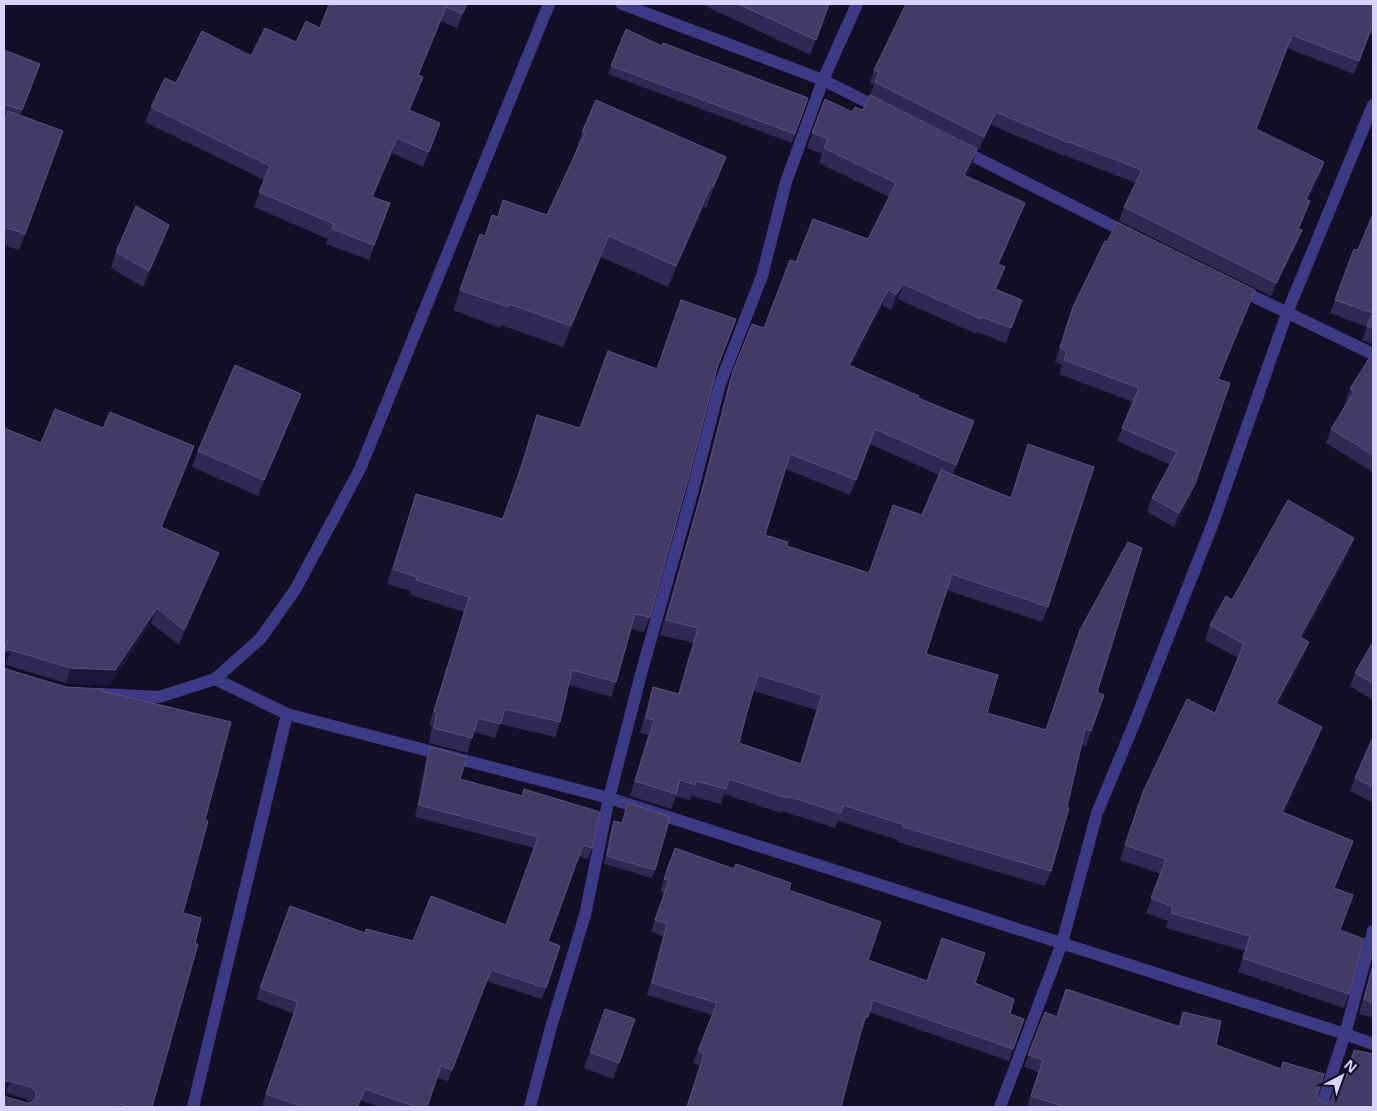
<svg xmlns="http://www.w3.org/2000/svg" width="1377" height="1111" font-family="'Noto Sans',sans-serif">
	<rect width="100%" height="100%" fill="#130f26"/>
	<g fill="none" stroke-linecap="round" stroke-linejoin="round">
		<!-- minor -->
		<g stroke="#3d3a85" stroke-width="12">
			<polyline points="622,4 823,80 881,109"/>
			<polyline points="959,149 1129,234"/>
			<polyline points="1238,289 1373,354"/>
			<polyline points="193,1107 287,714"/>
			<polyline points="530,1107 551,1027 585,915 609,798 641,674 692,493 720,384 762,276 786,182 823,80 857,4"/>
			<polyline points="1000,1107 1062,943 1097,813 1134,724 1213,523 1287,313 1373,105"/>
			<polyline points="1321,1107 1345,1034 1373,931"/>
		</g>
		<!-- tertiary -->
		<g stroke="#3d3a85" stroke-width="12">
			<polyline points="215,679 287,714 609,798 1345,1034 1373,1044"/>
			<polyline points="101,694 159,697 215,679 260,639 295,590 360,469 549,4"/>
		</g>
	</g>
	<!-- wall -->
	<g fill="#312854" fill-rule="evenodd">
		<polygon points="329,4 467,4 457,28 441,21 418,75 423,77 410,110 435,138 423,167 392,153 373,197 390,203 369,260 326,244 328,239 254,207 264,180 145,122 151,107 176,83 296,42 320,28"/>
		<polygon points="701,4 829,4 810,55"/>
		<polygon points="1373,4 1373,32 1372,35 1370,34 1354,74 1287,48 1256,129 1324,162 1320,176 1308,200 1305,214 1299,229 1302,230 1297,243 1271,296 1119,221 1124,207 1136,183 1064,155 1064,156 991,125 979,150 870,95 874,85 870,83 874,70"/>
		<polygon points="662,46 808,98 792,143 608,74 611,66"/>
		<polygon points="4,50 40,64 20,115 63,131 19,250 4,245"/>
		<path d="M825,99L852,112L977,149L972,165L966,176L1025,203L1019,218L999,264L1000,282L996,289L1022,300L1006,343L977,332L976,334L898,299L891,310L882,305L851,366L918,398L974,421L953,474L1011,497L1028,444L1048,607L1042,622L947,590L926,654L987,713L1046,730L1097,692L1104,695L1086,746L1082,745L1051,871L1045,886L898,842V840L838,821L835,828L782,811L781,813L724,794L721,804L691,796L689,800L676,796L671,809L630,796L648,735L640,733L648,703L653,687L678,694L693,643L660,635L700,495L728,386L733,371L764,328L796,262L868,239L889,197L819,163L822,154L807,148ZM870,444L939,475L922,515L869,573L787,546L765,535L786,469L850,495ZM753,691L816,710L800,764L739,743L747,712Z"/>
		<polygon points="582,132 726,157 706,208 704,207 668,287 601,257 563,347 501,325 500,328 453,310 480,234 485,236 497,217 503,200 547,215 576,153 575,153"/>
		<polygon points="1373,214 1373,344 1362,340 1367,327 1330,313 1354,249 1358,250"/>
		<polygon points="169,225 164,241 143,287 111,268 116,252"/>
		<polygon points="1255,290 1219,379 1190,498 1174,527 1147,512 1152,498 1170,465 1117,441 1133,402 1059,374 1062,365 1055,362 1068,320 1073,307"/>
		<polygon points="1373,352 1373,472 1326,443 1331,429 1346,404 1345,403 1350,389"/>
		<polygon points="656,369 717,370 650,617 644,632 631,629 616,682 611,697 569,685 560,722 555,737 500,724 495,738 474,732 467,753 429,743 432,726 429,725 464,612 410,595 411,591 387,584 416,494 502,519 516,480 537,415 580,428"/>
		<polygon points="301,394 295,410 258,496 192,467 198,451"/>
		<polygon points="4,428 41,443 103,428 189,462 162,527 219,553 213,568 179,645 151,623 109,686 65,683 6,665 4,665"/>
		<polygon points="1349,553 1302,638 1304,656 1278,704 1317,742 1284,812 1353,841 1334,888 1349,994 1344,1008 1238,972 1245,951 1166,928 1168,921 1146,913 1161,874 1120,860 1138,806 1215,713 1238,658 1205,640 1210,625 1232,600"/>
		<polygon points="1373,642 1373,700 1350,686 1355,673"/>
		<polygon points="6,669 66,687 103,689 102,691 205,820 183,913 152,1107 4,1107 6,1097 27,1103 30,1103 26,1099 6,1093"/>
		<polygon points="1373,737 1373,803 1350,791 1355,778"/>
		<polygon points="430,747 460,779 522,796 524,789 592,848 588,859 578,856 548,941 546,988 542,999 486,981 448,1081 437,1078 427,1107 380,1107 360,1100 358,1107 268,1107 262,1105 294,1014 256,999 290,906 365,933 366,929 413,941 506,925 534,848 415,817 426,759"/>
		<polygon points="628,803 655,870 652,878 604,864 611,829 614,821 621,823"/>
		<polygon points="670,860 789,890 868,960 926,981 975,983 1010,1014 1024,1019 1009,1061 869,1012 863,1029 862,1029 841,1107 686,1107 700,1066 693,1063 712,1015 647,995 663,936 651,932 664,893 660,891"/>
		<polygon points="1373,961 1373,1018 1359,1014"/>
		<polygon points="1066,989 1178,1026 1183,1012 1216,1045 1281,1069 1283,1062 1317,1096 1319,1100 1323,1103 1327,1103 1331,1101 1344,1081 1354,1050 1373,1107 1027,1107 1038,1072 1024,1067 1045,1012 1056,1016"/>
		<polygon points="605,1009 635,1019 613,1079 584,1068"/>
	</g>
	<!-- shaded-wall -->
	<g fill="#1d163a">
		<polygon points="446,7 441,21 412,89 418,75"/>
		<polygon points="423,77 418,92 404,124 409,110"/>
		<polygon points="996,112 991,125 979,150 984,137"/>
		<polygon points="440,123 435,138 423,167 429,152"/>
		<polygon points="397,138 392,153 367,211 372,197"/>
		<polygon points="977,149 972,165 959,190 964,175"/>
		<polygon points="726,157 718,178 706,208 713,187"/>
		<polygon points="1324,162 1320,176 1302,212 1306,199"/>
		<polygon points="711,186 704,207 668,287 676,266"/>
		<polygon points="1310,201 1305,214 1293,242 1298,229"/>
		<polygon points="1025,203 1019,218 993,279 998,264"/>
		<polygon points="169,225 164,241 143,287 149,271"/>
		<polygon points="1302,230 1297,243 1271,296 1276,283"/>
		<polygon points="609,236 601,257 563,347 571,326"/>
		<polygon points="1005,267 1000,282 990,304 995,289"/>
		<polygon points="903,284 898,299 891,310 896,295"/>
		<polygon points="888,290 882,305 844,380 849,365"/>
		<polygon points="1255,290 1250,304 1213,393 1218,379"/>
		<polygon points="301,394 295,410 258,496 264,480"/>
		<polygon points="194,446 189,462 156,542 161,527"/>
		<polygon points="1195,484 1190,498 1174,527 1179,513"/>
		<polygon points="1354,538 1349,553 1294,651 1300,637"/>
		<polygon points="219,553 213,568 179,645 184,630"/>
		<polygon points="157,608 151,623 109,686 65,683 71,668"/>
		<polygon points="1309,642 1304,656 1271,717 1276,703"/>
		<polygon points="7,650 11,650 6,665 4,665 4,653"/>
		<polygon points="1322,727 1317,742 1277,826 1282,812"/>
		<polygon points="6,1081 10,1081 6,1093 4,1093 4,1083"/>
	</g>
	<!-- building -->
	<g fill="#433a66" stroke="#5a527e" fill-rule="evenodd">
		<polygon points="329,4 467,4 462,14 446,7 418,75 423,77 409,110 440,123 429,152 397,138 372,197 390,203 374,245 332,229 334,224 259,192 270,166 151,107 165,78 176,83 202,31 251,56 265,28 296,42 306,21 320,28"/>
		<polygon points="738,4 829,4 816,40"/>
		<polygon points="906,4 1373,4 1373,23 1359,61 1292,35 1256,129 1324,162 1306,199 1310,201 1298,229 1302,230 1276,283 1124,207 1142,170 1069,142 1069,143 996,112 984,137 875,82 879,72 874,70"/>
		<polygon points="626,29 662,46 663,43 808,98 795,134 611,66"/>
		<polygon points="4,50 40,64 22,110 4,104"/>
		<path d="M870,95L977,149L964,175L1025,203L998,264L1005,267L995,289L1022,300L1011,328L982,317L981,319L903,284L896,295L888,290L849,365L919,396L918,398L974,421L956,465L875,429L856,480L790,454L765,535L788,542L787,546L869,573L893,505L922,515L941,470L1011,498L1028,444L1094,467L1048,607L952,574L926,654L998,675L987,713L1046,730L1080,630L1128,542L1142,548L1097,692L1104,695L1091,731L1085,729L1067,807L1069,808L1051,871L903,827L904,825L843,805L841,813L787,796V798L729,779L726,789L696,781L695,785L680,780L676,794L635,781L654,720L646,718L653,687L679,694L698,628L666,620L705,480L733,371L752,324L764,328L790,260L796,262L813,219L868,239L896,183L824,148L828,139L812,133L825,99L852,112L855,107L863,110ZM758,675L822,695L801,764L739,743L747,712Z"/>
		<polygon points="596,100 726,157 713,187 711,186 676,266 609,236 571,326 509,304 508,307 460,290 480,234 485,236 492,215 498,217 503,200 547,215 585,133 582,132"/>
		<polygon points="8,111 63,131 25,234 4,227 4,123"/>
		<polygon points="136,206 169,225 149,271 116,252"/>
		<polygon points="1373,214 1373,329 1367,326 1373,313 1335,300 1354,249 1358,250"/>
		<polygon points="1117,222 1255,290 1218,379 1230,383 1195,484 1179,513 1152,498 1177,452 1122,428 1139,388 1064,360 1067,351 1060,348 1073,307 1105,241 1107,242"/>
		<polygon points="681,300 736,319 717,368 689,476 650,617 635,614 616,682 572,670 560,722 505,709 500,724 478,718 472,738 434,728 437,712 434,711 469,597 416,580 417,577 393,569 416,494 503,519 522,465 537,415 580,428 608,351 657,369"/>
		<polygon points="1373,352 1373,455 1331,429 1354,392 1350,389"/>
		<polygon points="235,365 301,394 264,480 198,451"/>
		<polygon points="55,409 103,428 110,412 194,446 161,527 219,553 184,630 157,608 115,670 71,668 11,650 7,650 4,653 4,650 7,641 4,639 4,428 41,443"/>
		<polygon points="1288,500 1354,538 1300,637 1309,642 1276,703 1322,727 1282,812 1353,841 1334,888 1353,895 1340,930 1364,939 1349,994 1243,958 1250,936 1171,913 1173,907 1151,898 1166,859 1125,845 1143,792 1187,699 1215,713 1244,644 1210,625 1226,596 1232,600"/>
		<polygon points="1373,642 1373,683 1355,673"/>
		<polygon points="4,667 6,669 66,687 103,689 102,691 231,722 205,820 208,821 183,913 201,918 195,944 198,944 152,1107 130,1107 119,1104 118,1107 4,1107 4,1094 6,1097 27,1103 31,1103 36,1098 36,1092 31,1087 10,1081 6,1081 4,1083"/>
		<polygon points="1373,737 1373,787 1355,778"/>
		<polygon points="430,747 467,757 460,779 522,796 524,789 600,812 592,848 583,845 548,941 560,946 546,988 491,970 452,1070 441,1066 427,1107 417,1107 365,1089 357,1107 304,1107 266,1094 298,1002 260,988 290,906 365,933 366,929 413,941 431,896 506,925 538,837 419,805"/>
		<polygon points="628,803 670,817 655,870 607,856 614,821 622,823"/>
		<polygon points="675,848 734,869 736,864 791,883 789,890 881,922 868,960 927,981 942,938 985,953 975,983 1014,999 1010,1014 1024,1019 1013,1049 873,1000 868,1017 865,1016 841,1107 772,1107 769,1106 769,1107 687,1107 704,1054 698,1051 717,1003 652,983 667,924 655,920 669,880 664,879"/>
		<polygon points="1373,966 1373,1003 1364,999"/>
		<polygon points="1066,989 1180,1027 1183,1012 1221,1021 1216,1045 1281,1069 1283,1062 1324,1074 1317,1096 1319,1100 1323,1103 1327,1103 1331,1101 1339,1079 1345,1081 1354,1050 1373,1054 1373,1107 1065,1107 1031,1096 1043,1060 1028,1055 1045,1012 1057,1017"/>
		<polygon points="605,1009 635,1019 619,1063 590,1052"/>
	</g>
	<!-- border -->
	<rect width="1377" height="1111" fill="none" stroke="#d9d4ff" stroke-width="10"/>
	<!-- north arrow -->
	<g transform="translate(1342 1076) rotate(41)" stroke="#130f26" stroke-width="4" paint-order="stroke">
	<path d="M0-4L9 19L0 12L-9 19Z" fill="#d9d4ff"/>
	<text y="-8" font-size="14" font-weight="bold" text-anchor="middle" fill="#d9d4ff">N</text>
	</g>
</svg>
